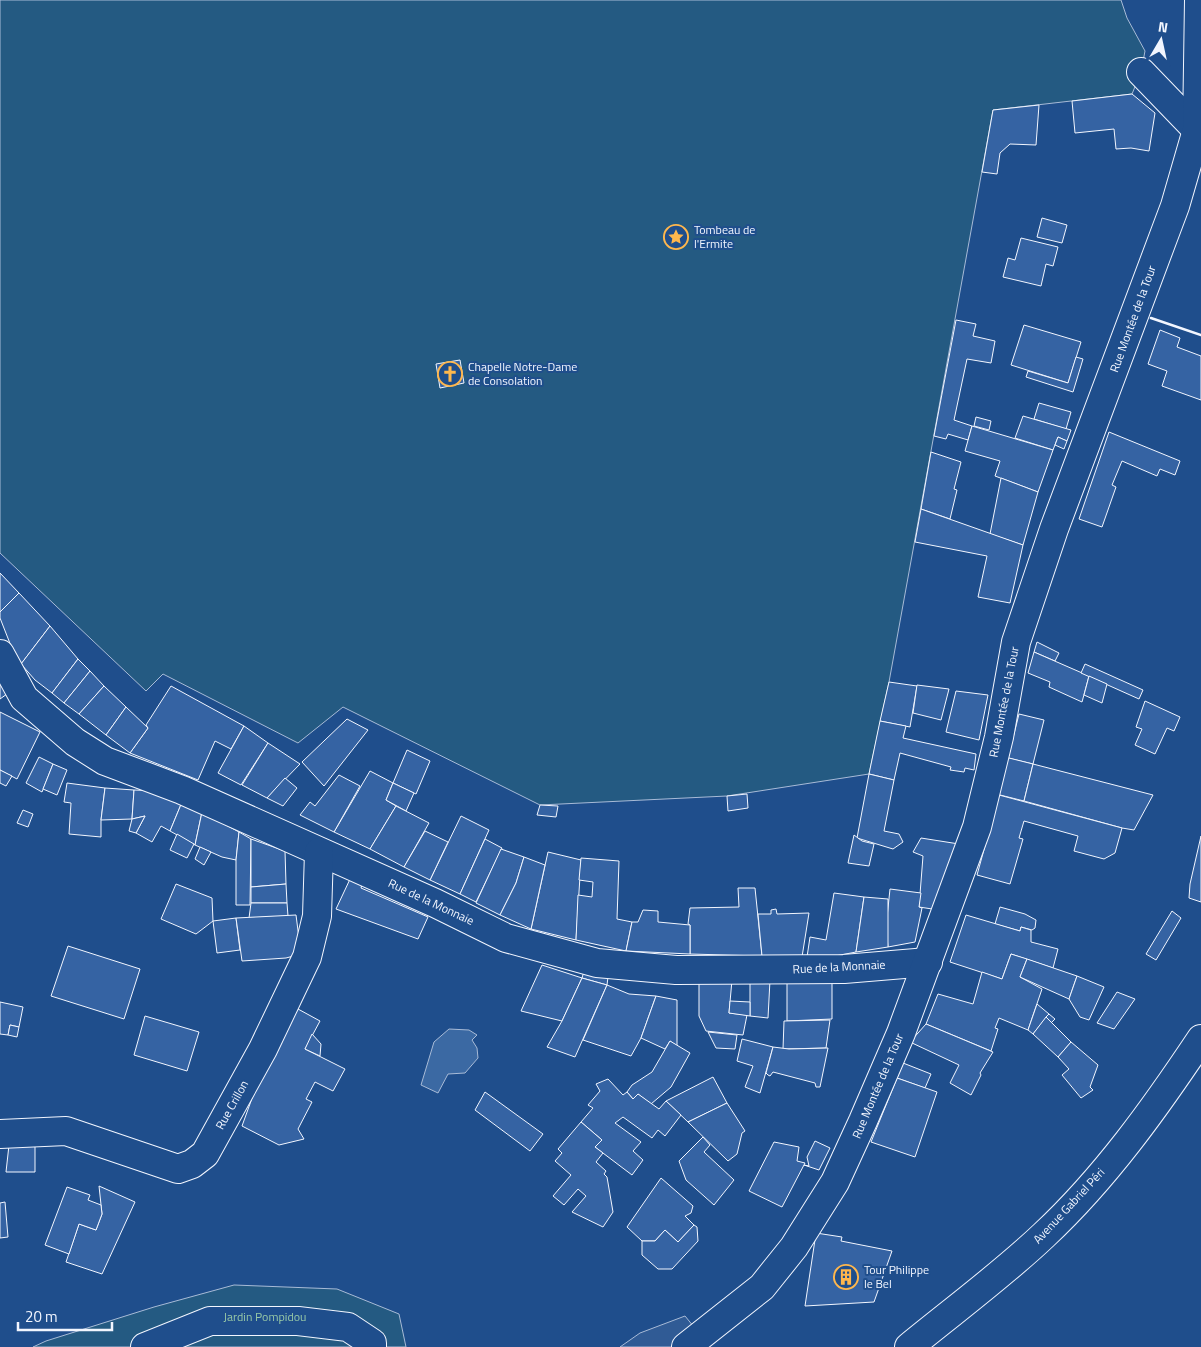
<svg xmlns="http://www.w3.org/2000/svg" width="1201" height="1347" font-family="'Titillium Web',sans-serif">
	<rect width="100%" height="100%" fill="#1f4e8c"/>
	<!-- green -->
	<g fill="#245a82" stroke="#a8bbd7">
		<polygon points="0,0 1121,0 1127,18 1145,51 1141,72 1132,94 993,110 889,682 869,774 727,796 540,805 343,707 298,743 163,674 146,691 0,553"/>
		<polygon points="234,1285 337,1289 399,1314 406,1347 33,1347 46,1341 154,1307"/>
	</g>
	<!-- parking -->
	<polygon fill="#305b95" stroke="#a8bbd7" points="685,1316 694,1327 687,1347 620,1347 640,1333"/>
	<!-- water -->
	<polygon fill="#3b69a3" stroke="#a8bbd7" points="449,1029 469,1030 477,1035 472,1040 477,1048 478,1058 465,1073 448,1074 438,1093 421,1085 434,1042"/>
	<!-- building -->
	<g fill="#3563a3" stroke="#f2f6ff">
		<polygon points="1132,94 1155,113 1149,151 1131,148 1116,149 1114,129 1075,133 1072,101"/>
		<polygon points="1039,105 1036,145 1010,144 1000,153 997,174 982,172 993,110"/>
		<polygon points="1042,218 1067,225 1062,243 1037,237"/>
		<polygon points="1021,238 1058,247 1053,266 1046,264 1041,286 1003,277 1008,258 1015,260"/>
		<polygon points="956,320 976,324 973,336 995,341 991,363 967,359 954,420 972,426 968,440 948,434 946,439 934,436"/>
		<polygon points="1024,325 1081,342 1068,383 1011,365"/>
		<polygon points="1160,330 1180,338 1177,347 1201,356 1201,400 1162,386 1167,371 1148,364"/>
		<polygon points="1076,357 1083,359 1073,392 1026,377 1028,371 1068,383"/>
		<polygon points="460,360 464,383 440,388 436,364"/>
		<polygon points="1039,403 1071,412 1066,429 1034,419"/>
		<polygon points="1023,416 1071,430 1067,441 1058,437 1053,450 1015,438"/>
		<polygon points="976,417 991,421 989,430 974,426"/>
		<polygon points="972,426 1053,450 1038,492 995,476 1000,461 965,451"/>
		<polygon points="1109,432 1180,461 1175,475 1160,469 1157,476 1122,461 1112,485 1116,487 1102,527 1079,519"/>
		<polygon points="1058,437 1067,441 1064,449 1055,445"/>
		<polygon points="931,452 961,462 954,489 957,490 950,519 921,509"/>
		<polygon points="1001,478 1038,492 1023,545 990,534"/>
		<polygon points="921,509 1023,545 1010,603 978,597 987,556 915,542"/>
		<polygon points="0,573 19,593 0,612"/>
		<polygon points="19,593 50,626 21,664 11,646 0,618 0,612"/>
		<polygon points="50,626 78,659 52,693 35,680 21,664"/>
		<polygon points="1037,642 1059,653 1055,661 1034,652"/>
		<polygon points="1034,652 1089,676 1082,702 1049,687 1050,682 1028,673"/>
		<polygon points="78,659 90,671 64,703 52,693"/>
		<polygon points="1085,664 1143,690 1139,699 1081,673"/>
		<polygon points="90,671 104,686 79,714 64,703"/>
		<polygon points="1089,676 1107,684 1102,703 1084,695"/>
		<polygon points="0,678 7,694 0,699"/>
		<polygon points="889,682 917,686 910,727 880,721"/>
		<polygon points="917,685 949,689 941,720 913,713"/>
		<polygon points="104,686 126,707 106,735 79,714"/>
		<polygon points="171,686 244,726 231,749 215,741 198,780 130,753 148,728 146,725"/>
		<polygon points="956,691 988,695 979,740 946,732"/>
		<polygon points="1145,701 1180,717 1174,731 1167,728 1155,754 1135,745 1142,729 1136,727"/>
		<polygon points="126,707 148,728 130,753 106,735"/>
		<polygon points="0,712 40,732 17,779 0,770"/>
		<polygon points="1019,714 1044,720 1033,764 1008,758"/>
		<polygon points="347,719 368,730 324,786 302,762"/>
		<polygon points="880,721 906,726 903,738 976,754 974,770 965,768 964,772 950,770 951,767 900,753 894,780 869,774"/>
		<polygon points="244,726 268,743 241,785 218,773"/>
		<polygon points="268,743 300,764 267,798 242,785"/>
		<polygon points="407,750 430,761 416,794 393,783"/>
		<polygon points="39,757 53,764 42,792 26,783"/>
		<polygon points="1005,757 1033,764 1024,801 996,794"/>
		<polygon points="53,764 67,770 57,795 43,789"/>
		<polygon points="1033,764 1153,795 1134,830 1122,828 1024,801"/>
		<polygon points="0,770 12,776 6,786 0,783"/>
		<polygon points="370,771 393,783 386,800 396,806 370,849 334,832"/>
		<polygon points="869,774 894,780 884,831 899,834 903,842 893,849 857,838"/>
		<polygon points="339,775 360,786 334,832 300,815 310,802 315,806"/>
		<polygon points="285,778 297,788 283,806 267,798"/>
		<polygon points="67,783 105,788 101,820 101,837 69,834 71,803 64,802"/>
		<polygon points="393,783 414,793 406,811 386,800"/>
		<polygon points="105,788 134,790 132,819 101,820"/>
		<polygon points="134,790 161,791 182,802 170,831 161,826 152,842 136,833 145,816 132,819"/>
		<polygon points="747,794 748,808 728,811 727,796"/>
		<polygon points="999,795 1122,828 1115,853 1104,859 1074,851 1078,836 1024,821 1019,838 1023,839 1010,884 977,875"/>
		<polygon points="182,802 202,812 195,845 170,831"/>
		<polygon points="540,805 558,806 556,817 537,815"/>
		<polygon points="396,806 429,823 404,867 370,849"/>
		<polygon points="23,810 33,814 28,827 17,823"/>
		<polygon points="202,812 239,832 236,860 222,857 195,845"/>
		<polygon points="145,816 136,833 129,831 132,819"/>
		<polygon points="461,816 489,830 460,894 430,880"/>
		<polygon points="425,831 448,842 430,880 404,867"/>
		<polygon points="239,832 251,839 250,905 236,905 236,860"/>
		<polygon points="177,834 194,844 187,858 170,850"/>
		<polygon points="854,835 862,841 874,844 869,866 848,863"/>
		<polygon points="1201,836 1201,902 1189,898 1190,884"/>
		<polygon points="921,838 959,844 939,910 919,907 923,856 913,852"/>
		<polygon points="251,839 285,851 286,884 251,887"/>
		<polygon points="485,839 502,848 476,902 460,894"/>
		<polygon points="200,847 211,852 204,865 195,859"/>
		<polygon points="501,849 524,857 516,883 500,915 476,903"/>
		<polygon points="548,852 581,860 576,940 531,929"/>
		<polygon points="524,857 545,865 531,929 500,915 516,883"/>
		<polygon points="581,858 619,861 617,919 632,922 626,951 576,940 578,895 592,897 593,882 579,880"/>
		<polygon points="351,877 363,881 361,888 428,917 418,939 336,909"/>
		<polygon points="176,884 212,898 213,921 236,918 240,950 217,953 213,921 196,934 161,919"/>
		<polygon points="286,884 287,903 251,903 251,887"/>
		<polygon points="738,888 755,888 762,956 690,954 690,925 688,924 690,908 739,907"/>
		<polygon points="890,889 921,893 919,907 922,908 915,942 888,947 886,927"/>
		<polygon points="834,893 864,897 856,952 825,958 807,957 810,937 826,940"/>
		<polygon points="864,897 888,899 888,947 856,952"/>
		<polygon points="251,903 287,903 288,916 249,918"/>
		<polygon points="1000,907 1025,914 1036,920 1035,928 1032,930 1021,927 1020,931 995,924"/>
		<polygon points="776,909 777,914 809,913 802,957 762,956 758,914 771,914 771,910"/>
		<polygon points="643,910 658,911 658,922 690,925 690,954 626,951 632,922 638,922"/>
		<polygon points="1172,911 1181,918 1156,960 1146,954"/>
		<polygon points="296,915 301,954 286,958 242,961 236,918"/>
		<polygon points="966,915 1020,931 1021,927 1031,930 1031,942 1058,949 1053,968 1011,954 1002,979 950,962"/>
		<polygon points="68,946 140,969 124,1019 51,996"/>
		<polygon points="1011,954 1027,959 1020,977 1042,989 1028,1030 999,1018 995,1028 998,1029 991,1051 926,1024 938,994 973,1004 982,972 1002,979"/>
		<polygon points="1027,959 1077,976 1069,999 1020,977"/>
		<polygon points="542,965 582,978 562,1021 521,1011"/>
		<polygon points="584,971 608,977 607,985 582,978"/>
		<polygon points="1077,976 1104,987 1089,1020 1080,1017 1069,999"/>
		<polygon points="582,978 607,985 575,1057 547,1047 562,1021"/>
		<polygon points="787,979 832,981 832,1019 787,1021"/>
		<polygon points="732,980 729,1013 747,1015 743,1035 706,1031 699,1016 699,981"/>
		<polygon points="750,980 770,980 768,1018 750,1016"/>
		<polygon points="607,985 629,994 656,996 641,1038 631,1056 583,1040"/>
		<polygon points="1117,992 1135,999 1114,1029 1097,1023"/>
		<polygon points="656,996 677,1000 677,1046 670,1041 665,1049 641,1038"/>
		<polygon points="730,1001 750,1002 750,1016 729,1013"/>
		<polygon points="0,1002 23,1007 19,1027 10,1025 8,1035 0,1034"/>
		<polygon points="1037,1004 1049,1014 1033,1034 1028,1030"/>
		<polygon points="298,1009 320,1021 305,1049 345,1069 333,1091 315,1082 306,1099 312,1102 298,1129 304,1139 279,1145 242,1126 260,1076"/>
		<polygon points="1049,1014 1055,1019 1051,1023 1046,1017"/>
		<polygon points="145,1016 199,1032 187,1071 134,1055"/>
		<polygon points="1046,1017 1071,1042 1058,1057 1033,1034"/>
		<polygon points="830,1020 826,1048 783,1049 784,1021"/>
		<polygon points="926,1024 993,1052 980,1073 981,1075 971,1095 950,1083 959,1065 910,1042"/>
		<polygon points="10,1025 19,1027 17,1037 8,1035"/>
		<polygon points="708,1032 737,1035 735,1049 716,1048"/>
		<polygon points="312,1034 321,1044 320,1056 305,1049"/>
		<polygon points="742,1039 773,1047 760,1093 745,1087 753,1066 737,1061"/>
		<polygon points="670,1041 690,1053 671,1087 651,1104 638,1094 633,1099 627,1092 632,1085 652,1072"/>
		<polygon points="1071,1042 1098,1065 1090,1087 1093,1090 1081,1098 1062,1075 1069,1069 1058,1057"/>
		<polygon points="773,1047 789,1049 828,1048 820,1087 816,1087 815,1083 773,1072 770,1076 768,1075 766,1073"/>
		<polygon points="903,1063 931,1074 925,1088 897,1078"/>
		<polygon points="713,1077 727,1103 688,1122 666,1101"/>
		<polygon points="897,1078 937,1092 915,1157 871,1142"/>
		<polygon points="608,1079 623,1095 627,1092 633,1099 638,1094 659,1109 666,1101 681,1115 665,1136 658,1130 652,1138 623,1117 615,1123 641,1142 633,1151 643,1160 632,1175 595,1147 602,1140 581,1122 593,1108 588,1105 600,1091 596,1084"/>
		<polygon points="485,1092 543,1134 530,1151 475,1110"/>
		<polygon points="727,1103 745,1131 742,1133 737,1154 728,1161 688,1122"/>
		<polygon points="581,1122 602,1140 595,1147 603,1153 596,1162 606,1171 604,1174 607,1177 613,1212 603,1227 572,1212 586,1196 578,1189 564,1205 553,1196 571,1175 555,1161 562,1153 558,1149"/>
		<polygon points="703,1137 710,1145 704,1152 734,1180 714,1205 686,1180 679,1161"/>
		<polygon points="815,1141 830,1148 819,1170 804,1165 809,1166 807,1157"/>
		<polygon points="774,1142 799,1147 797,1161 805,1163 782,1207 749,1191"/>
		<polygon points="35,1144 35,1172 6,1172 9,1145"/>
		<polygon points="661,1178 693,1206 691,1213 685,1216 694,1225 678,1242 665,1230 655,1241 642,1241 627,1227"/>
		<polygon points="99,1186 135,1202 102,1274 66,1262 79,1224 96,1230 102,1214"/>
		<polygon points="67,1187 90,1195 88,1200 101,1205 102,1214 96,1230 79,1224 69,1254 45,1245"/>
		<polygon points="5,1202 8,1237 0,1238 0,1203"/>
		<polygon points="694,1225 697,1227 698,1241 672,1269 658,1269 642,1255 642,1241 655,1241 665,1230 678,1242"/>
		<polygon points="816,1233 842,1237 841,1241 892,1251 874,1302 805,1306"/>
	</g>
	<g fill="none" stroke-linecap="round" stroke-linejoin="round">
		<defs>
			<g id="minor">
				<polyline points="1141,72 1197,130"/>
				<polyline points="0,654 24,698 75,742 105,761 182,790 435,903 506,938 597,963 676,970 844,969 928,962"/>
				<polyline points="0,1134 66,1131 178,1169 192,1164 205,1154 263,1049 307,957 317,916 319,852"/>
				<polyline points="145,1347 210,1321 298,1321 348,1327 372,1343 372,1347"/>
				<polyline points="686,1347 762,1287 794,1247 835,1182 863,1121 901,1033 977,827 999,737 1016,642 1054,529 1175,206 1197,130 1199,0"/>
			</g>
			<path id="major" d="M909,1347C954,1310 1002,1275 1044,1235C1105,1178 1155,1108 1201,1039"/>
		</defs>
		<!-- minor casing -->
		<use href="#minor" stroke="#f2f6ff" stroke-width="30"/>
		<!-- major casing -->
		<use href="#major" stroke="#f2f6ff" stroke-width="30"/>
		<!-- minor -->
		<use href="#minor" stroke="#1f4e8c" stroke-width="28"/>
		<!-- major -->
		<use href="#major" stroke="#1f4e8c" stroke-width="28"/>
		<!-- wall -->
		<polyline stroke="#f2f6ff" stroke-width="2.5" points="1151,318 1201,335"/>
	</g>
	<!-- icons -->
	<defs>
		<symbol id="sight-ring" viewBox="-11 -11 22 22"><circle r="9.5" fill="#1f4e8c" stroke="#ffb74d" stroke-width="1.5"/><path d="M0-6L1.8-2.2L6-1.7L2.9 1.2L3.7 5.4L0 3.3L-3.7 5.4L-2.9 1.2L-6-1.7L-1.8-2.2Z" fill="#ffb74d"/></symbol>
		<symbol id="church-ring" viewBox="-11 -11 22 22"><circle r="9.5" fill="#1f4e8c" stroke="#ffb74d" stroke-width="1.5"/><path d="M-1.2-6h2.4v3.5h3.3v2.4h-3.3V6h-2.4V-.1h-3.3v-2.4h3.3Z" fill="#ffb74d"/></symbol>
		<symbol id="building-ring" viewBox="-11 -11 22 22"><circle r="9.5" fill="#1f4e8c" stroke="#ffb74d" stroke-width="1.5"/><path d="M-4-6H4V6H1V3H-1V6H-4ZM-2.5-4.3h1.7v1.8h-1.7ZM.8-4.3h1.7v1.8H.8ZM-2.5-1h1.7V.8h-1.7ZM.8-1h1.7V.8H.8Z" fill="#ffb74d"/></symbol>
	</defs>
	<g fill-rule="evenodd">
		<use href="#sight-ring" x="662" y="223" width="28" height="28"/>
		<use href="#church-ring" x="436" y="360" width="28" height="28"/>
		<use href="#building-ring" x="832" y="1263" width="28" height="28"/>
	</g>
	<g text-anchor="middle" stroke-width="4" stroke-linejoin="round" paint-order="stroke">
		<!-- poi labels -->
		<g font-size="12" fill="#f2f6ff" stroke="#1f4e8c" text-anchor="start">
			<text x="694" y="234">Tombeau de<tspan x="694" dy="14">l'Ermite</tspan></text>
			<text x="468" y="371">Chapelle Notre-Dame<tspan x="468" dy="14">de Consolation</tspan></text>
			<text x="864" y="1274">Tour Philippe<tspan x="864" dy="14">le Bel</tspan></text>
		</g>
		<!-- street labels -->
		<g font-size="12" fill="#f2f6ff" stroke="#1f4e8c">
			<text transform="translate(1133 319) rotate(-70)" y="4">Rue Montée de la Tour</text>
			<text transform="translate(1004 702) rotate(-79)" y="4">Rue Montée de la Tour</text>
			<text transform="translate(431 902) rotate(25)" y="4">Rue de la Monnaie</text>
			<text transform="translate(839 967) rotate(-3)" y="4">Rue de la Monnaie</text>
			<text transform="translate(878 1086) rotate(-67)" y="4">Rue Montée de la Tour</text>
			<text transform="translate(232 1105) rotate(-61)" y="4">Rue Crillon</text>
			<text transform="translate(1069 1206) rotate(-47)" y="4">Avenue Gabriel Péri</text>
		</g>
		<!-- park labels -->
		<g font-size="12" fill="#97c8a6" stroke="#1f4e8c">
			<text x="265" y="1321">Jardin Pompidou</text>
		</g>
	</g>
	<!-- north arrow -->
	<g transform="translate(1161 40) rotate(9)" stroke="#1f4e8c" stroke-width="4" paint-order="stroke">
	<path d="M0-4L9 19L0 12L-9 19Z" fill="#f2f6ff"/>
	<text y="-8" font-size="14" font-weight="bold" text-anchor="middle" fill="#f2f6ff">N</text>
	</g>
	<!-- scale -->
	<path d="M18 1322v8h94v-8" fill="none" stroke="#f2f6ff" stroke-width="2.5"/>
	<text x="25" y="1322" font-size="15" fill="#f2f6ff" stroke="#1f4e8c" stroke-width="4" paint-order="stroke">20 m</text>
</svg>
